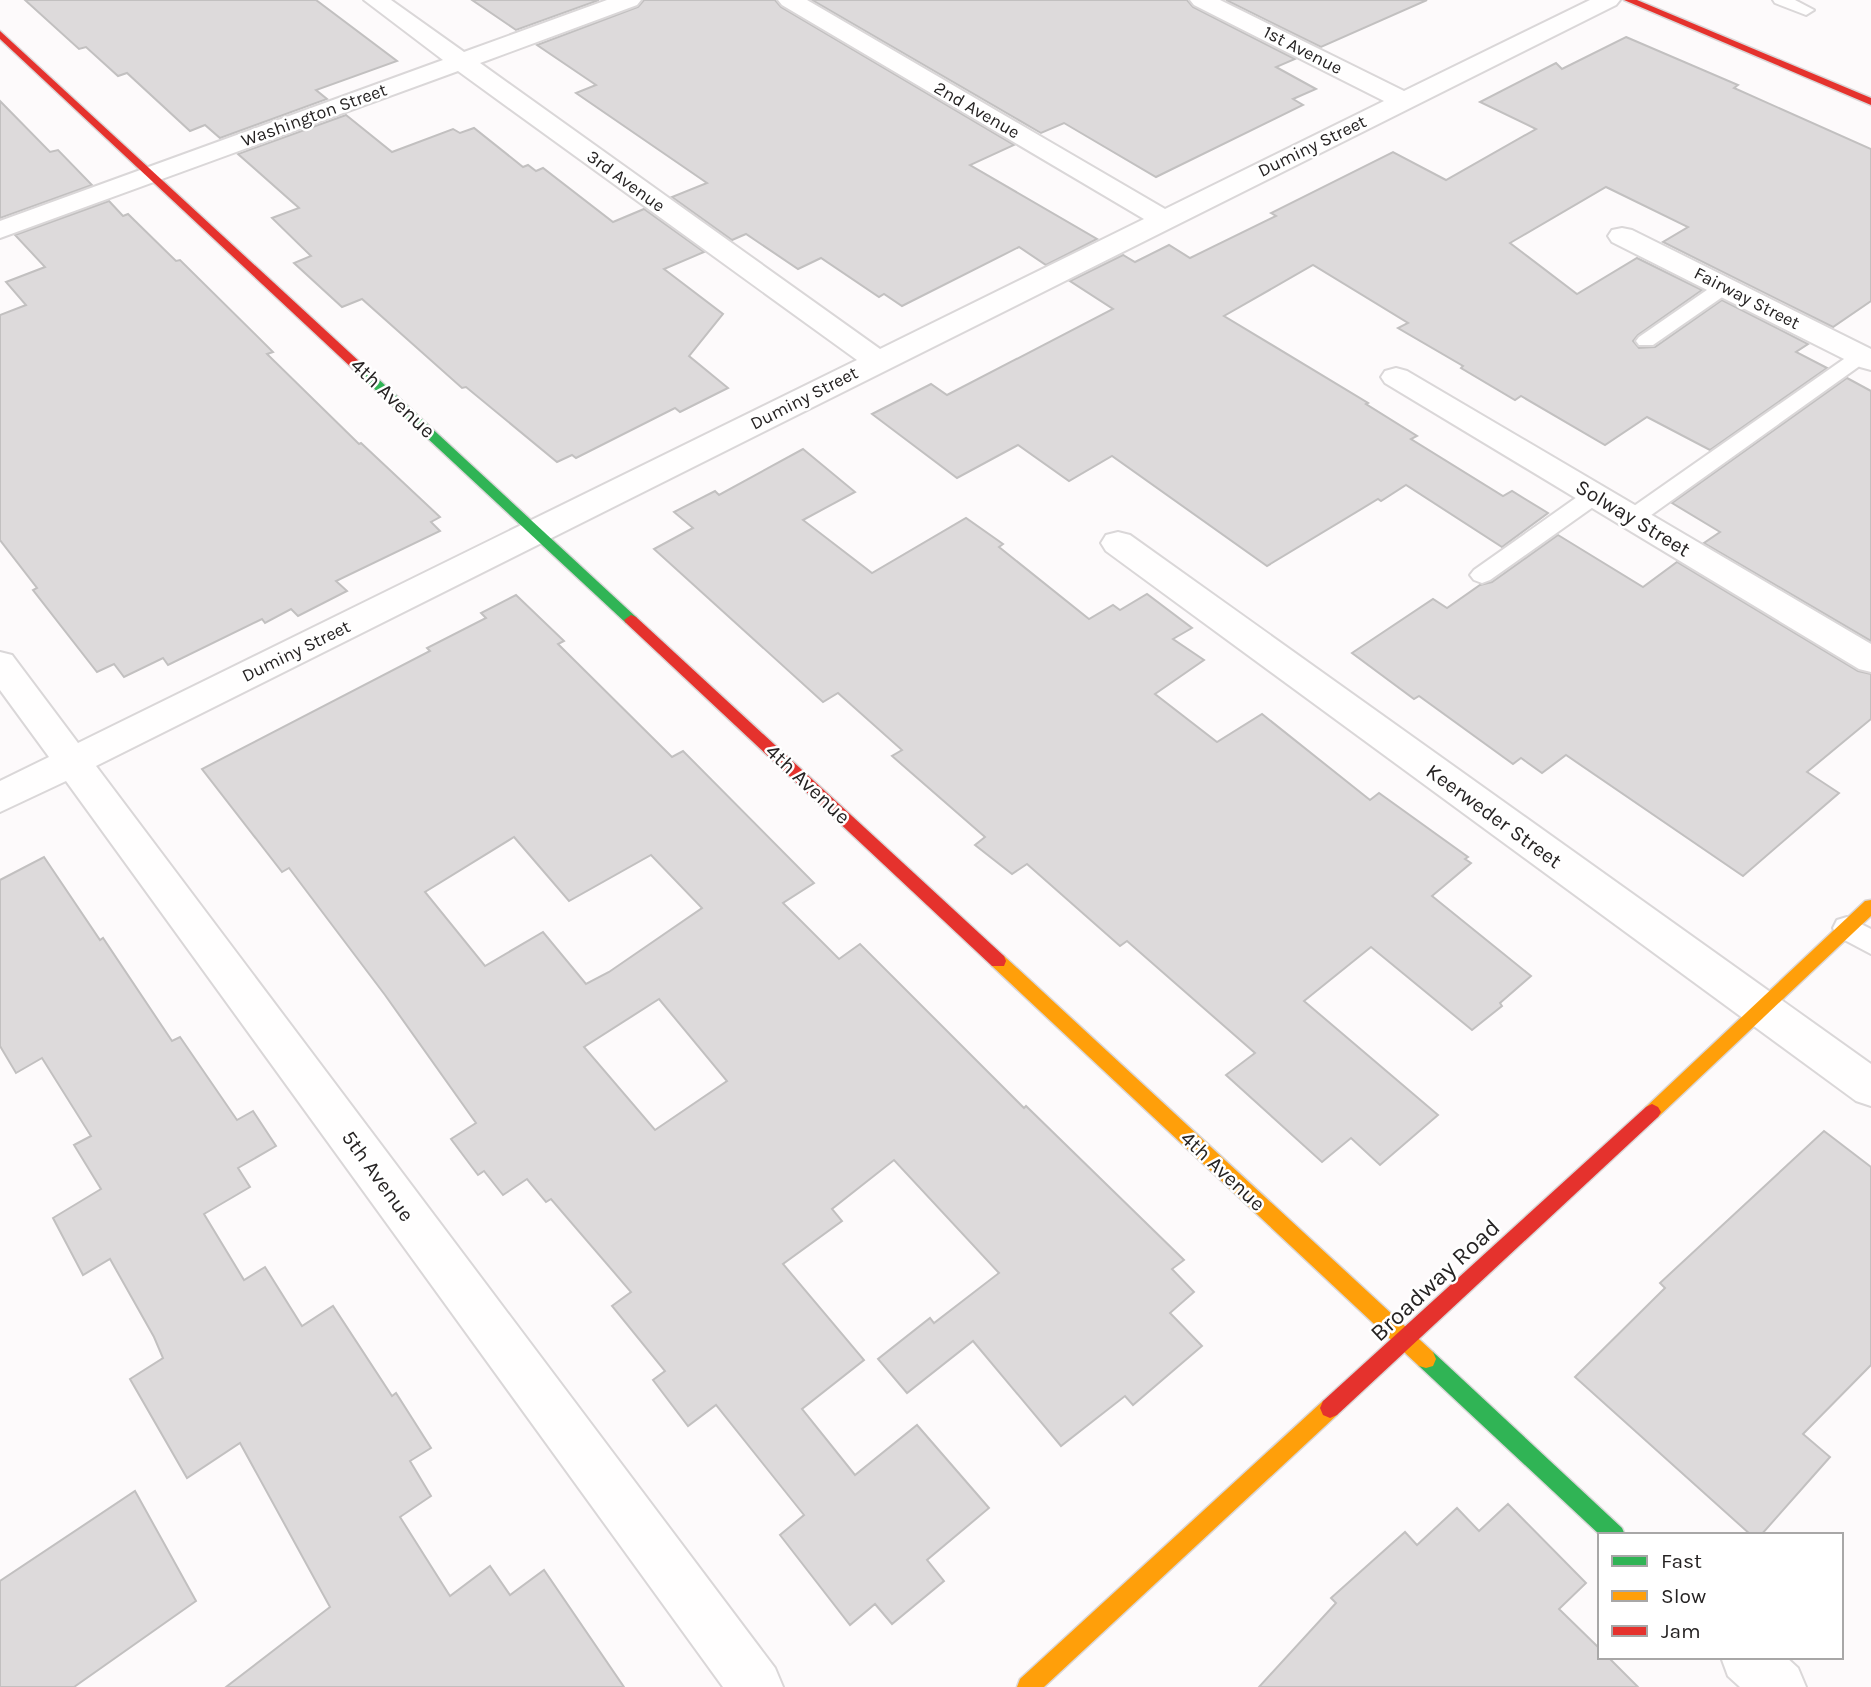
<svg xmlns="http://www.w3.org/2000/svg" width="1871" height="1687" font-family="Karla,sans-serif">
	<rect width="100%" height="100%" fill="#fdfafb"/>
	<!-- building -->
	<g fill="#dddadb" stroke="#c2c0c0" stroke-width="2" fill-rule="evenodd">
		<polygon points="25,0 316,0 397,61 316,90 327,99 220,138 205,125 190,131 127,73 118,76 86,47 79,49"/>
		<polygon points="472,0 599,0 516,30"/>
		<polygon points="644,0 775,0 781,7 1014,145 970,165 1097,239 1046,265 1019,247 902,306 884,294 879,297 821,258 798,269 746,234 732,240 672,197 707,183 576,93 596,85 537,45 638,7"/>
		<polygon points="812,0 1187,0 1193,7 1295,59 1276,67 1316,89 1293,99 1303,105 1156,177 1064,123 1041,133"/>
		<polygon points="1226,0 1427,0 1321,47"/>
		<polygon points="1626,37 1738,85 1734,88 1871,149 1871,301 1833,327 1663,242 1688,227 1606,187 1510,243 1577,294 1637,258 1702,290 1638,335 1633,341 1639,348 1655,347 1722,300 1808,344 1796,352 1827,368 1710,450 1647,417 1605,445 1521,396 1515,400 1461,368 1463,366 1398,328 1408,323 1313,265 1224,316 1368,403 1366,404 1417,436 1411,439 1503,496 1512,491 1548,513 1502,547 1406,485 1381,501 1378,499 1267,566 1112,456 1069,481 1018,445 957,478 872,414 931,384 947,395 1113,309 1070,281 1123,255 1135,262 1169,245 1190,258 1276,216 1271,213 1393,152 1446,180 1536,129 1480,102 1556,63 1562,69"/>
		<polygon points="0,101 50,152 58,150 92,185 0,218"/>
		<polygon points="346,115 392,152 453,129 460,133 474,128 523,167 528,165 536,171 543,168 613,222 644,209 704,252 664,269 723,314 689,356 728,388 680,412 675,408 576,458 572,455 557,462 466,387 462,388 362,299 342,307 294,263 311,256 272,218 299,208 238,154"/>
		<polygon points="109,201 123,216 128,214 176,261 180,260 273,352 267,354 359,444 361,443 440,517 431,522 440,531 336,581 347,591 298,616 291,609 265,623 262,619 168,665 163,658 124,677 114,664 97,672 33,590 37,588 0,540 0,315 26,305 6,282 45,267 15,235"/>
		<polygon points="1847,378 1871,391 1871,641 1704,543 1720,532 1672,503"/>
		<polygon points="803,449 855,492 803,520 872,573 966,518 1003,544 999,547 1089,619 1113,605 1120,610 1147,594 1192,628 1173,639 1204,660 1155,694 1217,742 1262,714 1370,800 1379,793 1468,857 1465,859 1471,863 1432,896 1531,976 1500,1003 1502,1006 1472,1030 1371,947 1304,1001 1438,1115 1380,1165 1351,1138 1322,1162 1226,1075 1255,1053 1127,941 1120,946 1027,864 1012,874 975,845 985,837 892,756 902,750 838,693 823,702 654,549 693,528 674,512 715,491 719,495"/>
		<polygon points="1558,535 1643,587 1677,562 1858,671 1871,674 1871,719 1807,772 1839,793 1743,876 1566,755 1542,773 1521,758 1513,764 1419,696 1414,699 1352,653 1433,599 1447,608 1480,585 1492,582"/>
		<path d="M516,595L564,641L558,644L672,757L683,751L814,883L783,903L839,959L860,944L1024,1108L1026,1106L1184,1260L1172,1269L1194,1292L1170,1313L1202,1346L1133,1405L1125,1396L1061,1446L973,1341L907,1393L878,1359L930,1318L934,1323L999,1273L894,1160L832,1209L842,1221L783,1264L864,1360L802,1409L855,1475L917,1425L989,1508L927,1560L944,1581L892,1624L875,1604L850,1625L780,1535L804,1515L716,1405L688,1426L653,1380L665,1371L612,1306L631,1292L551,1199L546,1202L527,1179L503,1195L484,1171L478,1175L451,1139L476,1123L385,995L289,868L282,872L202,769L430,651L427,648L486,618L481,613ZM514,837L569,901L651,855L702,908L609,972L586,984L543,932L485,966L425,892ZM659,999L727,1081L655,1130L584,1047Z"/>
		<polygon points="44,857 100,940 103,938 172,1041 180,1037 237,1120 253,1111 276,1146 238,1168 250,1187 204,1214 244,1280 265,1267 302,1326 333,1306 392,1396 396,1393 431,1448 410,1461 431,1496 400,1517 450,1596 490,1566 510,1595 544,1570 624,1687 226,1687 330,1607 240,1443 187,1478 130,1379 163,1358 154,1337 110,1259 83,1275 53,1218 101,1189 74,1145 91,1136 42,1058 16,1073 0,1046 0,880"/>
		<polygon points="1824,1131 1871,1167 1871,1365 1803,1434 1830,1457 1761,1535 1751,1535 1575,1377 1665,1288 1660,1283"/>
		<polygon points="135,1491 196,1601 74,1687 0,1687 0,1581"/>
		<polygon points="1508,1504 1586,1583 1559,1609 1600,1649 1600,1657 1608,1657 1638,1687 1259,1687 1336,1603 1331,1598 1405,1532 1417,1545 1457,1508 1479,1531"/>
	</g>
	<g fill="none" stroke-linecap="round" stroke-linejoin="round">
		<defs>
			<g id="lane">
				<polygon points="1773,0 1795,0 1814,10 1806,15 1775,3"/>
				<polygon points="1724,281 1731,283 1734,287 1731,291 1653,345 1639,345 1636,341 1639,337 1717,283"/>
				<polygon points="1861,350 1868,352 1871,356 1868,360 1640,523 1632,525 1624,523 1621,518 1624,513 1854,352"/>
				<polygon points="1595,488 1603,490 1606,495 1603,500 1490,580 1482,583 1474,580 1470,575 1474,570 1587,490"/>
				<polygon points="1847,917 1871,929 1871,954 1837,936 1833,928 1837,920"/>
			</g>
			<g id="street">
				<polygon points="364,0 391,0 464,52 607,0 641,0 637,5 480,63 880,349 1144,219 782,5 778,0 807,0 1165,209 1384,101 1194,5 1190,0 1220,0 1404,91 1590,0 1620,0 1616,5 96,766 775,1668 783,1687 723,1687 66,781 0,812 0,781 49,757 0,690 0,652 12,655 78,743 857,360 458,71 0,238 0,221 443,60"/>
				<polygon points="1622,228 1632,230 1871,349 1871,370 1860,367 1612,242 1608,236 1612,230"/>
				<polygon points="1396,368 1407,371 1871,644 1871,672 1859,669 1385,383 1381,377 1385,371"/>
				<polygon points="1118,532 1130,535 1871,1064 1871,1106 1856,1101 1106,551 1101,543 1106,535"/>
				<polygon points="1721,1657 1786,1657 1798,1668 1806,1687 1740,1687 1728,1676"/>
			</g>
			<g id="fast">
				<polygon points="357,362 361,363 636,617 638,620 636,623 626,623 353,369 353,363"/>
				<polygon points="1426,1350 1433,1352 1622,1528 1625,1535 1600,1535 1419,1366 1416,1359 1419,1352"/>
			</g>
			<g id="slow">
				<polygon points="1871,900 1871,916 1658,1117 1652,1120 1646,1117 1643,1112 1646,1107 1865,901"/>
				<polygon points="998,954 1004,956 1433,1352 1436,1359 1433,1366 1426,1368 1419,1366 992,966 990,961 992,956"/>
				<polygon points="1330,1398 1337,1401 1340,1408 1337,1415 1044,1687 1017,1687 1020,1679 1323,1401"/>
			</g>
			<g id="jam">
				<polygon points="1624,0 1637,0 1871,98 1871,105"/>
				<polygon points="0,31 361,363 361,369 353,369 0,39"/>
				<polygon points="631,615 636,617 1004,956 1006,961 1004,966 992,966 626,623 624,620"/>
				<polygon points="1652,1104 1658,1107 1661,1112 1658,1117 1337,1415 1330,1418 1323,1415 1320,1408 1323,1401 1646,1107"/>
			</g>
		</defs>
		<!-- lane casing -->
		<use href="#lane" stroke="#dad7d8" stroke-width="4"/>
		<!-- street casing -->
		<use href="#street" stroke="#dad7d8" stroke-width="4"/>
		<!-- fast casing -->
		<use href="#fast" stroke="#dad7d8" stroke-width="3"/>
		<!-- slow casing -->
		<use href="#slow" stroke="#dad7d8" stroke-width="3"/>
		<!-- jam casing -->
		<use href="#jam" stroke="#dad7d8" stroke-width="3"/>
		<!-- lane -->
		<use href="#lane" fill="#fffefe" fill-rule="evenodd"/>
		<!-- street -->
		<use href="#street" fill="#fffefe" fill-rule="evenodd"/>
		<!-- fast -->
		<use href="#fast" fill="#30b455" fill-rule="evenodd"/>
		<!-- slow -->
		<use href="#slow" fill="#ff9f0a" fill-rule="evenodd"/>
		<!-- jam -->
		<use href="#jam" fill="#e5322d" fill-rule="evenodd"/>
	</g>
	<g text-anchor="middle" stroke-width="5" stroke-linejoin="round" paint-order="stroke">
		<!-- far-street labels -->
		<g font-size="18" fill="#262323" stroke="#fff">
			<text transform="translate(1303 50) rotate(27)" y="6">1st Avenue</text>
			<text transform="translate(977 110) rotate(30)" y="6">2nd Avenue</text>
			<text transform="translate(314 115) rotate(-20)" y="6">Washington Street</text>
			<text transform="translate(1312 146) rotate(-26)" y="6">Duminy Street</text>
			<text transform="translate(626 181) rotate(36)" y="6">3rd Avenue</text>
			<text transform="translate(1747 298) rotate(27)" y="6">Fairway Street</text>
			<text transform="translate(804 398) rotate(-27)" y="6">Duminy Street</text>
			<text transform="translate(296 651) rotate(-26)" y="6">Duminy Street</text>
		</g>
		<!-- street labels -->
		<g font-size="21" fill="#262323" stroke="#fff">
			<text transform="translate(393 398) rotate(43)" y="7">4th Avenue</text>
			<text transform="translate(1633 518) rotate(31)" y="7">Solway Street</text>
			<text transform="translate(808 784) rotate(43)" y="7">4th Avenue</text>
			<text transform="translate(1494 816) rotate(36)" y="7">Keerweder Street</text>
			<text transform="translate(1223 1171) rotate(43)" y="7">4th Avenue</text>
			<text transform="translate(378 1176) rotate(54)" y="7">5th Avenue</text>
		</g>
		<!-- near-street labels -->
		<g font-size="24" fill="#262323" stroke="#fff">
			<text transform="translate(1435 1280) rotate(-43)" y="8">Broadway Road</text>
		</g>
	</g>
	<!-- legend -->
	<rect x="1598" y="1533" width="245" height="126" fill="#ffffff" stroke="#a8a7a7" stroke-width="2"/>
	<rect x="1612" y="1556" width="35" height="10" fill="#30b455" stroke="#a8a7a7" stroke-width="2"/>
	<text x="1661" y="1568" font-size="21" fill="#262323">Fast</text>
	<rect x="1612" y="1591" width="35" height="10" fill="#ff9f0a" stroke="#a8a7a7" stroke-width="2"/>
	<text x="1661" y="1603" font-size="21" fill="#262323">Slow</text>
	<rect x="1612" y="1626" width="35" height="10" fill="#e5322d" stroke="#a8a7a7" stroke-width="2"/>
	<text x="1661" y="1638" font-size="21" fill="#262323">Jam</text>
</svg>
